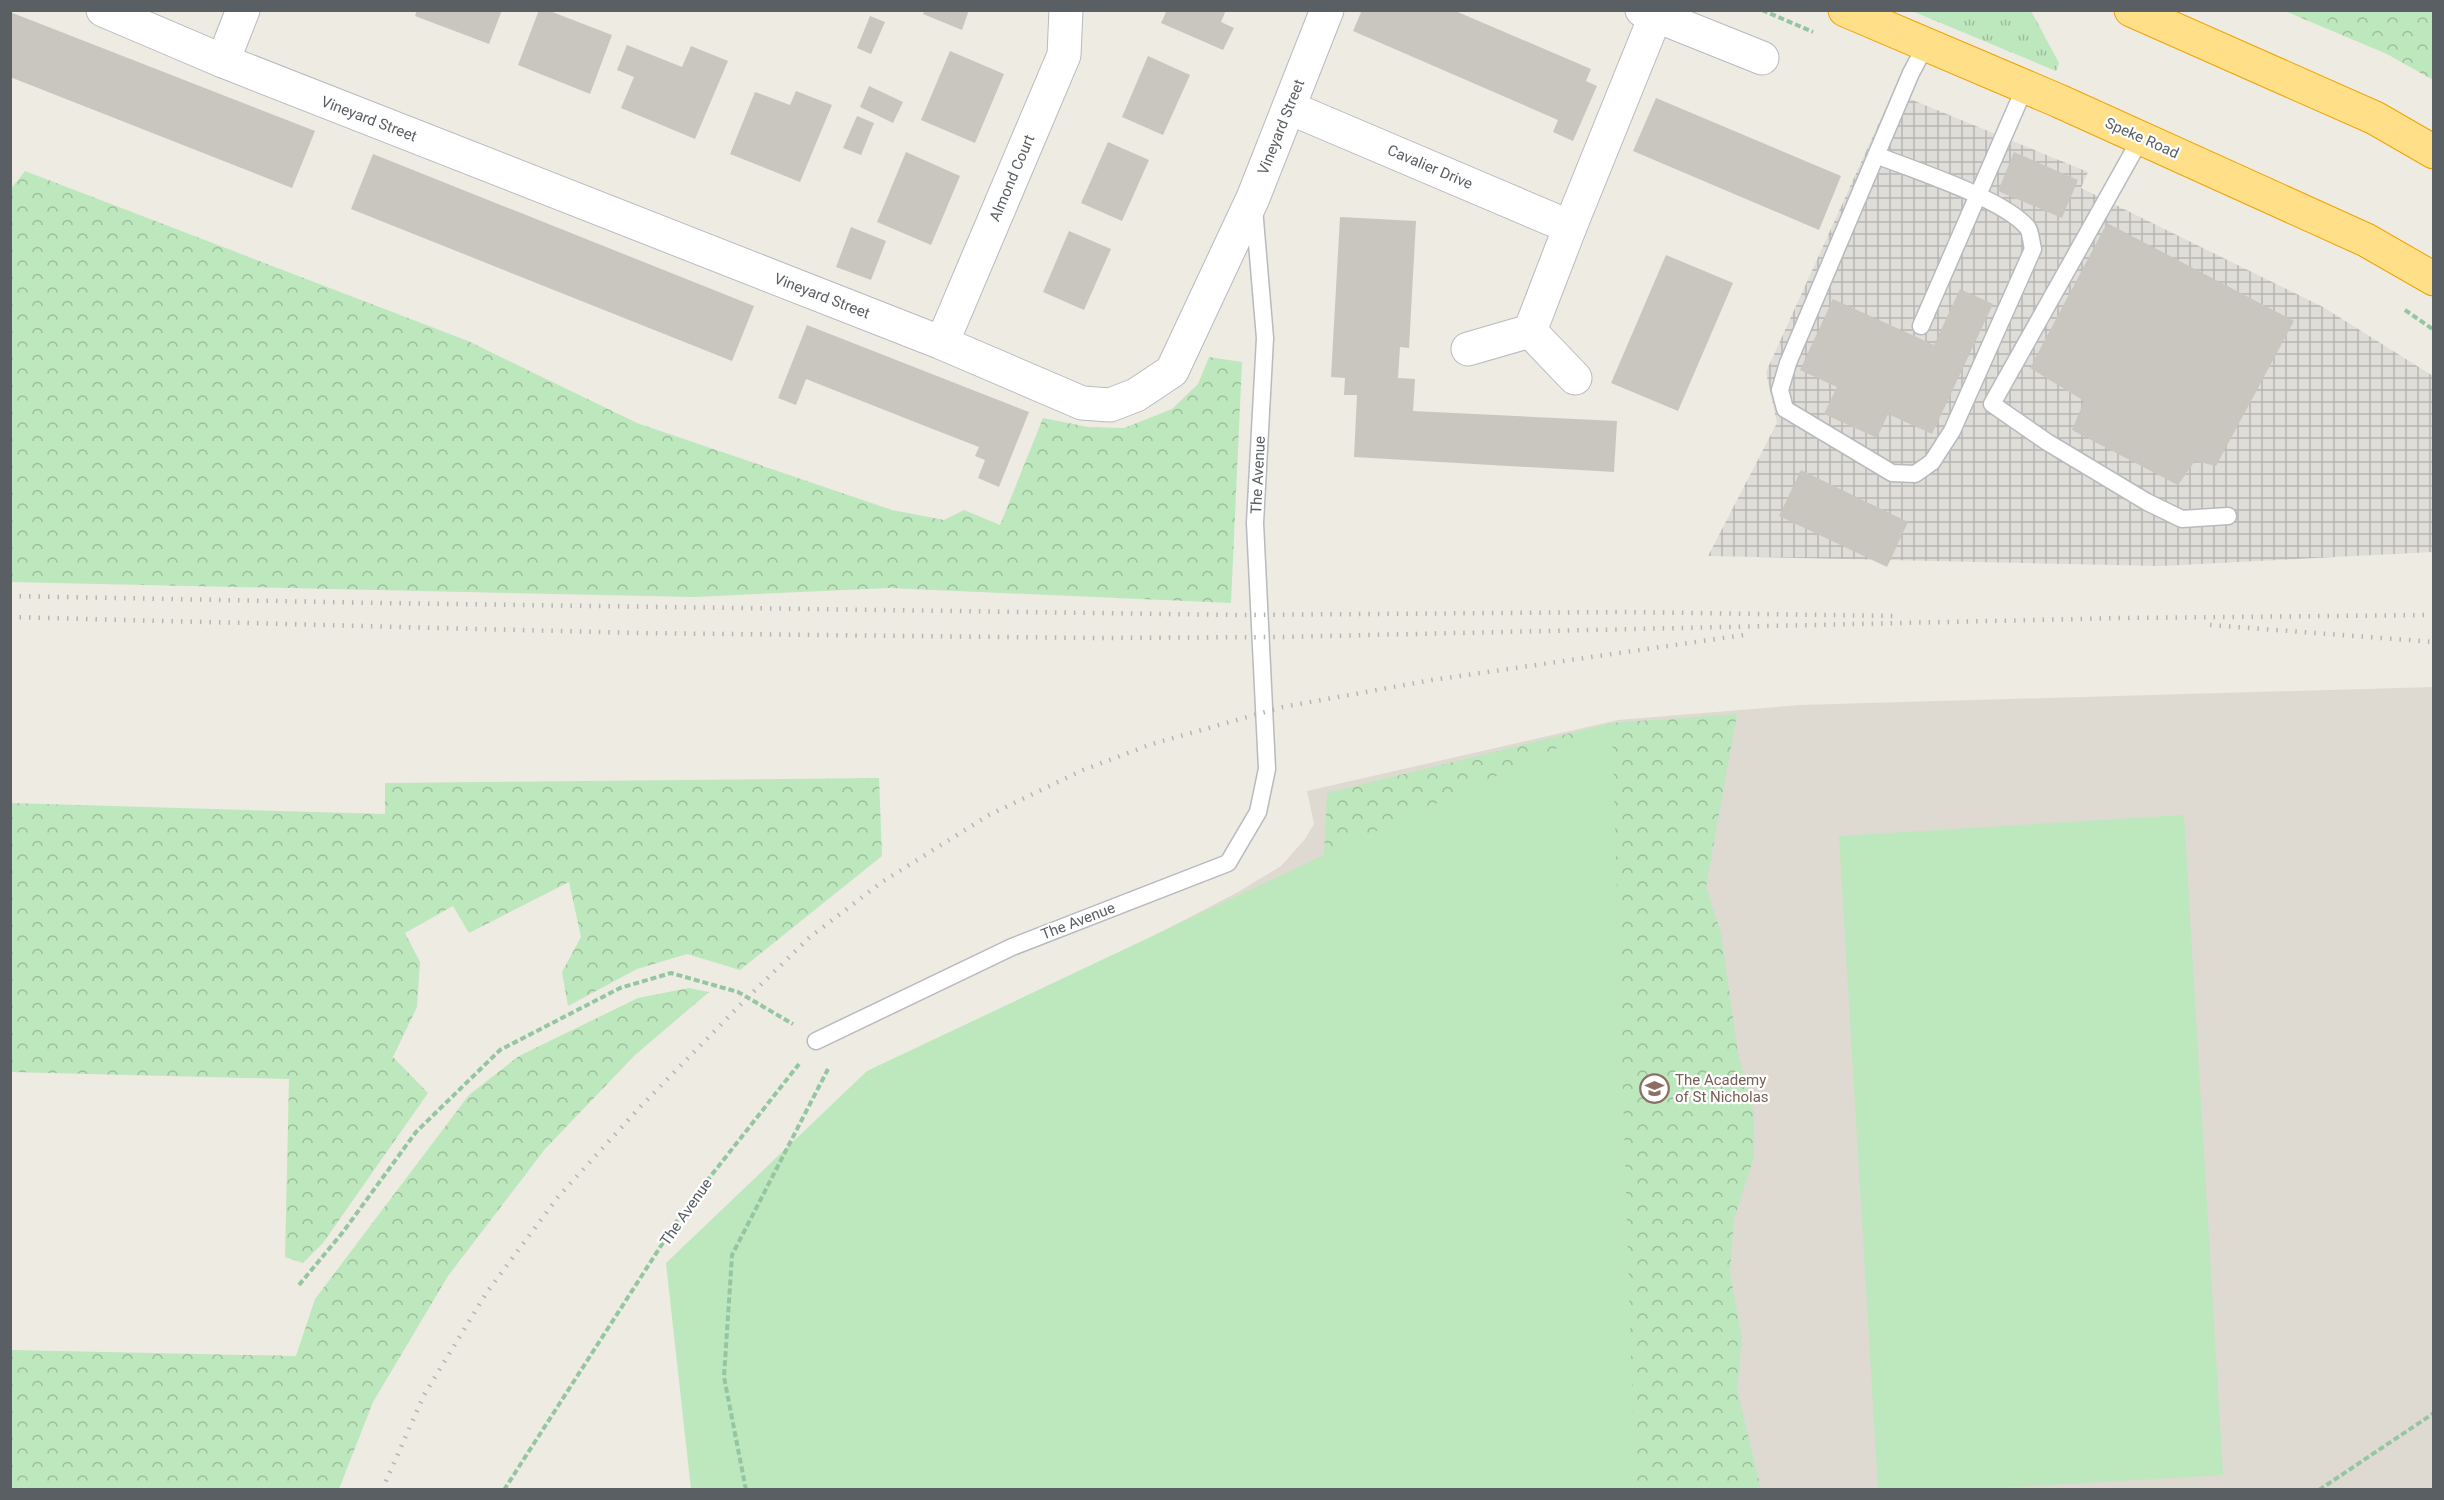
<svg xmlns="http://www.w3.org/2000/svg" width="2444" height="1500" font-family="Roboto,sans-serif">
	<defs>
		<pattern id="industrial-grid" width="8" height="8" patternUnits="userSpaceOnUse" patternTransform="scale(1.5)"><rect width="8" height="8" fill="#dfddd7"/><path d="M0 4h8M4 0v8" fill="none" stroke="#b8b6b2"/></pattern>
		<pattern id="grass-tufts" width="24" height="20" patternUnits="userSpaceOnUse" patternTransform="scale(1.5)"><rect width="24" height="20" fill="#bde7bd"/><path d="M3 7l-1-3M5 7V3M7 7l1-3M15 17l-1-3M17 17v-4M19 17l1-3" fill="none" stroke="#9dbe9d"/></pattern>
		<pattern id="forest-crowns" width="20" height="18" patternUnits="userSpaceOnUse" patternTransform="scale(1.5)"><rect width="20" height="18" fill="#bde7bd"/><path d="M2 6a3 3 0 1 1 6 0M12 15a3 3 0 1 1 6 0" fill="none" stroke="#9dbe9d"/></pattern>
	</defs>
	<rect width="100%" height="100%" fill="#eeebe2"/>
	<!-- industrial -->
	<polygon fill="url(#industrial-grid)" points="1893,92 2088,172 2081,188 2323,307 2433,376 2433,552 2161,566 1708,556 1777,423 1766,372"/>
	<!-- education -->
	<polygon fill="#dedad1" points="2433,687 2433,1489 786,1490 904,1066 1238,892 1281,866 1305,839 1314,824 1307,791 1618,720 1800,705"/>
	<!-- grass -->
	<polygon fill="url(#grass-tufts)" points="1912,11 2031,11 2059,63 2056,71"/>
	<!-- forest -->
	<g fill="url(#forest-crowns)">
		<polygon points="2285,11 2433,11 2433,80 2387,54"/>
		<polygon points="25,171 468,341 637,423 892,510 944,520 964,510 1000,525 1043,418 1088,427 1124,428 1172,409 1198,384 1209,357 1242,362 1231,603 889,588 694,597 11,582 10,190"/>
		<polygon points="1737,714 1706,887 1721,933 1738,1053 1754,1113 1754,1157 1734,1219 1730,1273 1742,1338 1737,1390 1761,1489 1505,1489 1324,855 1327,793 1612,723"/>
		<polygon points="879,778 882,856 740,970 687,954 637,969 568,1006 562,972 581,937 569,882 469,933 453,906 405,933 420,962 417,1007 393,1057 428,1093 323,1243 303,1263 285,1257 289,1079 11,1072 11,803 385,814 385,783"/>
		<polygon points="689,988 709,992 635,1055 545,1149 448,1276 373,1402 339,1489 11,1489 11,1350 296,1356 315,1299 469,1095 519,1056 638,998"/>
	</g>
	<!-- park -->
	<g fill="#bde7bd">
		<polygon points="1612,723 1635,1489 691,1489 666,1263 867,1071 1324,855"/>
		<polygon points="2184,815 2223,1475 1981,1489 1878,1489 1839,836"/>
	</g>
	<!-- building -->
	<g fill="#c9c6bf">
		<polygon points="417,10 502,10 489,44 415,16"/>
		<polygon points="539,10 547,10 612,35 590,94 518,65"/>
		<polygon points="925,10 969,10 962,30 923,14"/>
		<polygon points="1167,10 1226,10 1221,22 1234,28 1223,50 1161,23"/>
		<polygon points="1362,10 1453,10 1591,69 1586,81 1597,86 1573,141 1553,132 1558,120 1353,31"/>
		<polygon points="10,12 315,131 292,188 10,77"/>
		<polygon points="870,16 885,22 871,54 857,48"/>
		<polygon points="627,45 682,67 691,46 728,61 695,139 621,108 634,77 617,70"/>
		<polygon points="950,51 1004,74 975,143 921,120"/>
		<polygon points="1148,56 1190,75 1163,135 1122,117"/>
		<polygon points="869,86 903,102 893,123 860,107"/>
		<polygon points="796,91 832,105 800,182 730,154 755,92 790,105"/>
		<polygon points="1656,98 1841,176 1819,230 1633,151"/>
		<polygon points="857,116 874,123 861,155 843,148"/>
		<polygon points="1108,142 1149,160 1122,221 1081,203"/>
		<polygon points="906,152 960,176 931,245 877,222"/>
		<polygon points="2014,152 2078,180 2062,218 1998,191"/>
		<polygon points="373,154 754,306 732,361 351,209"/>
		<polygon points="1340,217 1416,221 1409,348 1400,347 1398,378 1415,379 1413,411 1617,421 1614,472 1354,457 1357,395 1344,395 1345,378 1331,377"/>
		<polygon points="2107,223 2294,321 2216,466 2195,461 2178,485 2072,430 2084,401 2030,368"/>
		<polygon points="851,227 886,241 871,280 836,267"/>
		<polygon points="1069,231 1111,249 1084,310 1043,292"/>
		<polygon points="1666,255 1733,283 1678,411 1611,383"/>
		<polygon points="1960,289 1993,304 1932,434 1888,414 1877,438 1824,414 1837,387 1800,370 1833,299 1934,345"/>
		<polygon points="807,325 1029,412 999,487 978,478 985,460 975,456 979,447 925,426 806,379 796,405 778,398"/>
		<polygon points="1801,470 1908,522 1887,567 1779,516"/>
	</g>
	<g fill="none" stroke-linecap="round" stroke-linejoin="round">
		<defs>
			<g id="lane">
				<polyline points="2141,138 1992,404 2047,442 2147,502 2182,519 2228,516"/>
				<path d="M1876,155C1913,170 2002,198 2027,227C2031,231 2031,242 2033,249L1952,431L1932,462L1915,474L1892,473L1785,409L1780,390L1788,363L1911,73L1926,45"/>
				<polyline points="1921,326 2025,87"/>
				<polyline points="816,1041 1012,947 1228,863 1258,812 1267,769 1255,523 1265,338 1254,208"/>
			</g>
			<g id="street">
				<polyline points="103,10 223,61 942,343 1082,403 1110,405 1136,395 1172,371 1253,198 1327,10"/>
				<polyline points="1642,10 1762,58"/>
				<polyline points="223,61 243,10"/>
				<polyline points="1290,108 1570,227 1530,331 1575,378"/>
				<polyline points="1570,227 1655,17"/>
				<polyline points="942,343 1064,55 1066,10"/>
				<polyline points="1468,349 1530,331"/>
			</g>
			<g id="highway">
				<polyline points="1845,10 2059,101 2366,240 2434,279"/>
				<polyline points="2131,10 2375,118 2434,152"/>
			</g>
		</defs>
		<!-- lane casing -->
		<use href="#lane" stroke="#b7babf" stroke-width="19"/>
		<!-- street casing -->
		<use href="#street" stroke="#b7babf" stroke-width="35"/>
		<!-- highway casing -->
		<use href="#highway" stroke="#f0a300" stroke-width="35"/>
		<!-- path -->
		<g stroke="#94c6a2" stroke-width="4" stroke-dasharray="6 3" stroke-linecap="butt">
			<polyline points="1762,10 1813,32"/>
			<polyline points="2405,310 2434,330"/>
			<polyline points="299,1285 343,1232 416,1132 500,1050 620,988 671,973 738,992 793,1024"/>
			<polyline points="504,1490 684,1210 799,1064"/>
			<polyline points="746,1490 724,1377 732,1255 828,1069"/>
			<polyline points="2319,1490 2434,1413"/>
		</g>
		<!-- lane -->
		<use href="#lane" stroke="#fff" stroke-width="16"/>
		<!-- street -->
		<use href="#street" stroke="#fff" stroke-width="33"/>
		<!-- highway -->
		<use href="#highway" stroke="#ffe088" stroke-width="33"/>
		<!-- rail -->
		<g stroke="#b4b5b5" stroke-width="4.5" stroke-dasharray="1.5 8" stroke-linecap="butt">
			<polyline points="10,596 380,603 1239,615 1625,612 1895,616"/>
			<polyline points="10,617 636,633 1096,638 1281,637 2123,618 2434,615"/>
			<polyline points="2210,625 2434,642"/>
			<polyline points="382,1490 424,1395 487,1292 558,1197 641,1106 748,997 810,937 882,882 989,815 1083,770 1152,744 1283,707 1432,680 1751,634"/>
		</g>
	</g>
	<!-- icons -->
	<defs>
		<symbol id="school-ring" viewBox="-11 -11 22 22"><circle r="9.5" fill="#fff" stroke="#8d6e63" stroke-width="1.5"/><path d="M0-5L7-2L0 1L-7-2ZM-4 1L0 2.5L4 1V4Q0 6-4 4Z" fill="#8d6e63"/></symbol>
	</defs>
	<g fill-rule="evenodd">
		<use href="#school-ring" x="1638" y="1072" width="33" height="33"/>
	</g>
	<g text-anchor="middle" stroke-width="4.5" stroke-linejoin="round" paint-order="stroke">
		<!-- street labels -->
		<g font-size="15" fill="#5a5f64" stroke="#fff">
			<text transform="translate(369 119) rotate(21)" y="5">Vineyard Street</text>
			<text transform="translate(1281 127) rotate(-68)" y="5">Vineyard Street</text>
			<text transform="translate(2142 138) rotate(24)" y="5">Speke Road</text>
			<text transform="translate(1430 167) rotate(23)" y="5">Cavalier Drive</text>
			<text transform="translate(1012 178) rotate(-67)" y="5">Almond Court</text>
			<text transform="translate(822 296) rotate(21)" y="5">Vineyard Street</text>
			<text transform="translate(1258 475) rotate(-87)" y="5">The Avenue</text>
			<text transform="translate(1078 921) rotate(-21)" y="5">The Avenue</text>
			<text transform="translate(686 1212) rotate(-55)" y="5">The Avenue</text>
		</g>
		<!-- education labels -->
		<g font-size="15" fill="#785e54" stroke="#fff" text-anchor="start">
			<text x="1675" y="1085">The Academy<tspan x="1675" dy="17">of St Nicholas</tspan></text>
		</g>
	</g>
	<!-- border -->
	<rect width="2444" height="1500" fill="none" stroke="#5a5f64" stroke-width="24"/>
</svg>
